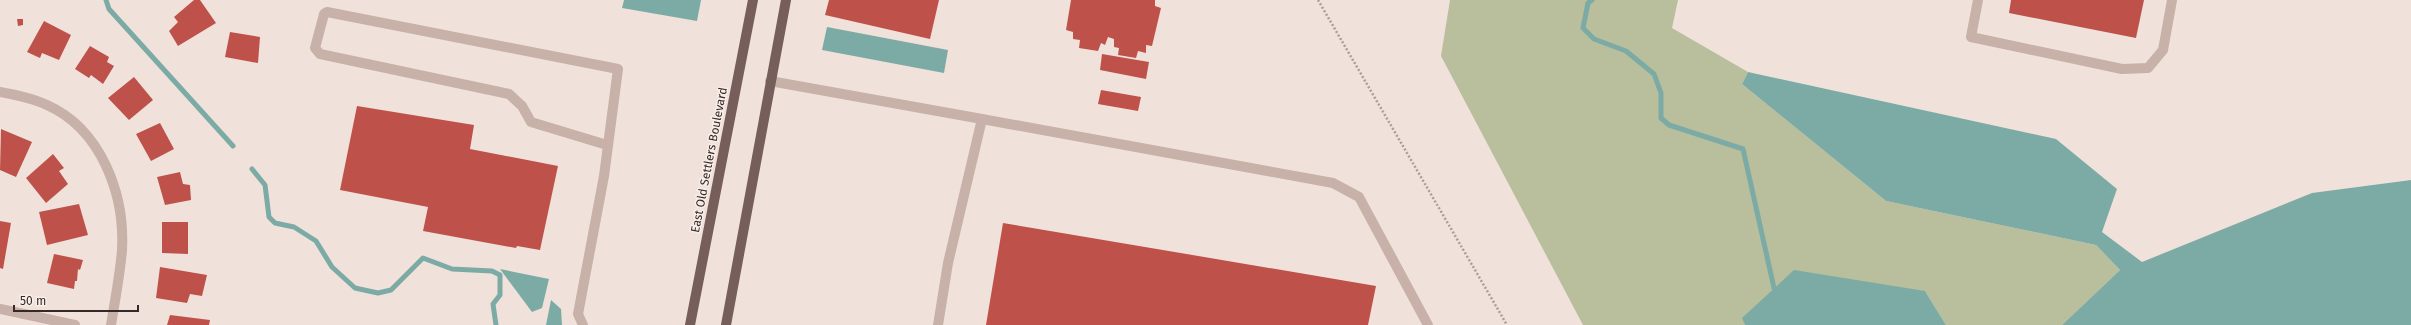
<svg xmlns="http://www.w3.org/2000/svg" width="2411" height="325" font-family="'Fira Sans',sans-serif">
	<rect width="100%" height="100%" fill="#f0e2db"/>
	<!-- green -->
	<polygon fill="#b9be9c" points="1450,0 1678,0 1672,28 1748,72 1742,84 1886,201 2096,245 2120,270 2062,325 1946,325 1925,291 1743,318 1745,325 1583,325 1441,56"/>
	<!-- water -->
	<g fill="#7caba5">
		<polygon points="624,0 701,0 697,21 622,8"/>
		<polygon points="827,27 948,50 944,73 822,50"/>
		<polygon points="1748,72 2056,139 2117,189 2102,232 2142,262 2312,193 2411,180 2411,325 2062,325 2120,270 2096,245 1886,201 1742,84"/>
		<polygon points="500,269 549,279 542,308 532,312"/>
		<polygon points="1794,270 1925,291 1946,325 1745,325 1742,318"/>
		<polygon points="551,300 561,309 562,325 546,325"/>
	</g>
	<g fill="none" stroke-linecap="round" stroke-linejoin="round">
		<!-- stream -->
		<g stroke="#7caba5" stroke-width="5">
			<polyline points="106,0 109,9 233,146"/>
			<polyline points="1592,0 1588,3 1583,28 1594,39 1626,51 1654,74 1661,93 1661,118 1669,125 1743,149 1774,288 1777,292"/>
			<polyline points="252,169 265,185 269,217 275,223 294,227 316,241 332,267 355,288 378,293 391,290 423,258 452,269 492,271 500,275 500,295 493,304 496,325"/>
		</g>
	</g>
	<!-- building -->
	<g fill="#be524b">
		<polygon points="194,0 200,0 216,23 178,46 169,31 178,22 174,17"/>
		<polygon points="829,0 939,0 930,39 825,15"/>
		<polygon points="1071,0 1155,0 1155,6 1161,8 1152,46 1146,45 1146,53 1138,51 1136,58 1118,55 1119,48 1114,47 1114,39 1108,37 1105,45 1101,43 1098,51 1079,48 1080,40 1073,39 1073,32 1066,30"/>
		<polygon points="2011,0 2144,0 2136,38 2009,13"/>
		<polygon points="17,19 23,19 23,25 18,26"/>
		<polygon points="44,21 71,35 59,60 42,53 40,58 27,52"/>
		<polygon points="230,32 260,37 258,63 225,57"/>
		<polygon points="90,46 109,57 107,62 114,66 103,84 91,75 89,78 75,69"/>
		<polygon points="1102,54 1149,62 1146,79 1100,70"/>
		<polygon points="134,77 153,100 129,120 108,98"/>
		<polygon points="1101,90 1141,97 1138,111 1098,104"/>
		<polygon points="357,106 474,125 470,149 558,166 540,250 517,246 516,248 423,231 428,207 340,190"/>
		<polygon points="160,123 174,149 151,161 136,134"/>
		<polygon points="1,129 32,142 16,177 0,170"/>
		<polygon points="53,154 64,168 59,171 68,184 46,203 26,178"/>
		<polygon points="180,172 183,184 190,185 191,200 165,205 157,177"/>
		<polygon points="79,204 88,235 47,245 39,212"/>
		<polygon points="0,221 11,223 3,269 0,268"/>
		<polygon points="162,222 188,222 188,254 162,253"/>
		<polygon points="1003,223 1376,286 1368,325 986,325"/>
		<polygon points="54,254 83,260 80,270 78,269 77,281 75,281 74,289 47,283"/>
		<polygon points="160,267 207,275 202,296 190,294 187,303 156,298"/>
		<polygon points="170,315 210,320 209,325 167,325"/>
	</g>
	<g fill="none" stroke-linecap="round" stroke-linejoin="round">
		<!-- path -->
		<polyline stroke="#b39a92" stroke-width="2.5" stroke-dasharray="2 2" stroke-linecap="butt" points="1318,0 1507,325"/>
		<!-- minor -->
		<g stroke="#c7b1a8" stroke-width="10">
			<polyline points="1978,0 1971,37 2122,69 2148,68 2163,50 2172,0"/>
			<polyline points="770,81 982,119 948,263 938,325"/>
			<path d="M0,92C16,95 32,98 47,105C101,129 125,194 122,250C120,275 115,300 111,325"/>
			<polyline points="982,119 1333,183 1359,197 1428,325"/>
			<polyline points="0,309 75,325"/>
			<polyline points="583,325 578,314 604,176 618,69 327,12 324,14 315,48 320,54 509,94 522,106 531,122 607,145"/>
		</g>
		<!-- major -->
		<g stroke="#765e5a" stroke-width="10">
			<polyline points="690,325 753,0"/>
			<polyline points="726,325 786,0"/>
		</g>
	</g>
	<g text-anchor="middle" stroke-width="3" stroke-linejoin="round" paint-order="stroke">
		<!-- street labels -->
		<g font-size="12" fill="#352928" stroke="#f8ede7">
			<text transform="translate(709 160) rotate(-79)" y="4">East Old Settlers Boulevard</text>
		</g>
	</g>
	<!-- scale -->
	<path d="M14 305v6h124v-6" fill="none" stroke="#352928" stroke-width="2"/>
	<text x="20" y="305" font-size="12" fill="#352928" stroke="#f8ede7" stroke-width="3" paint-order="stroke">50 m</text>
</svg>
